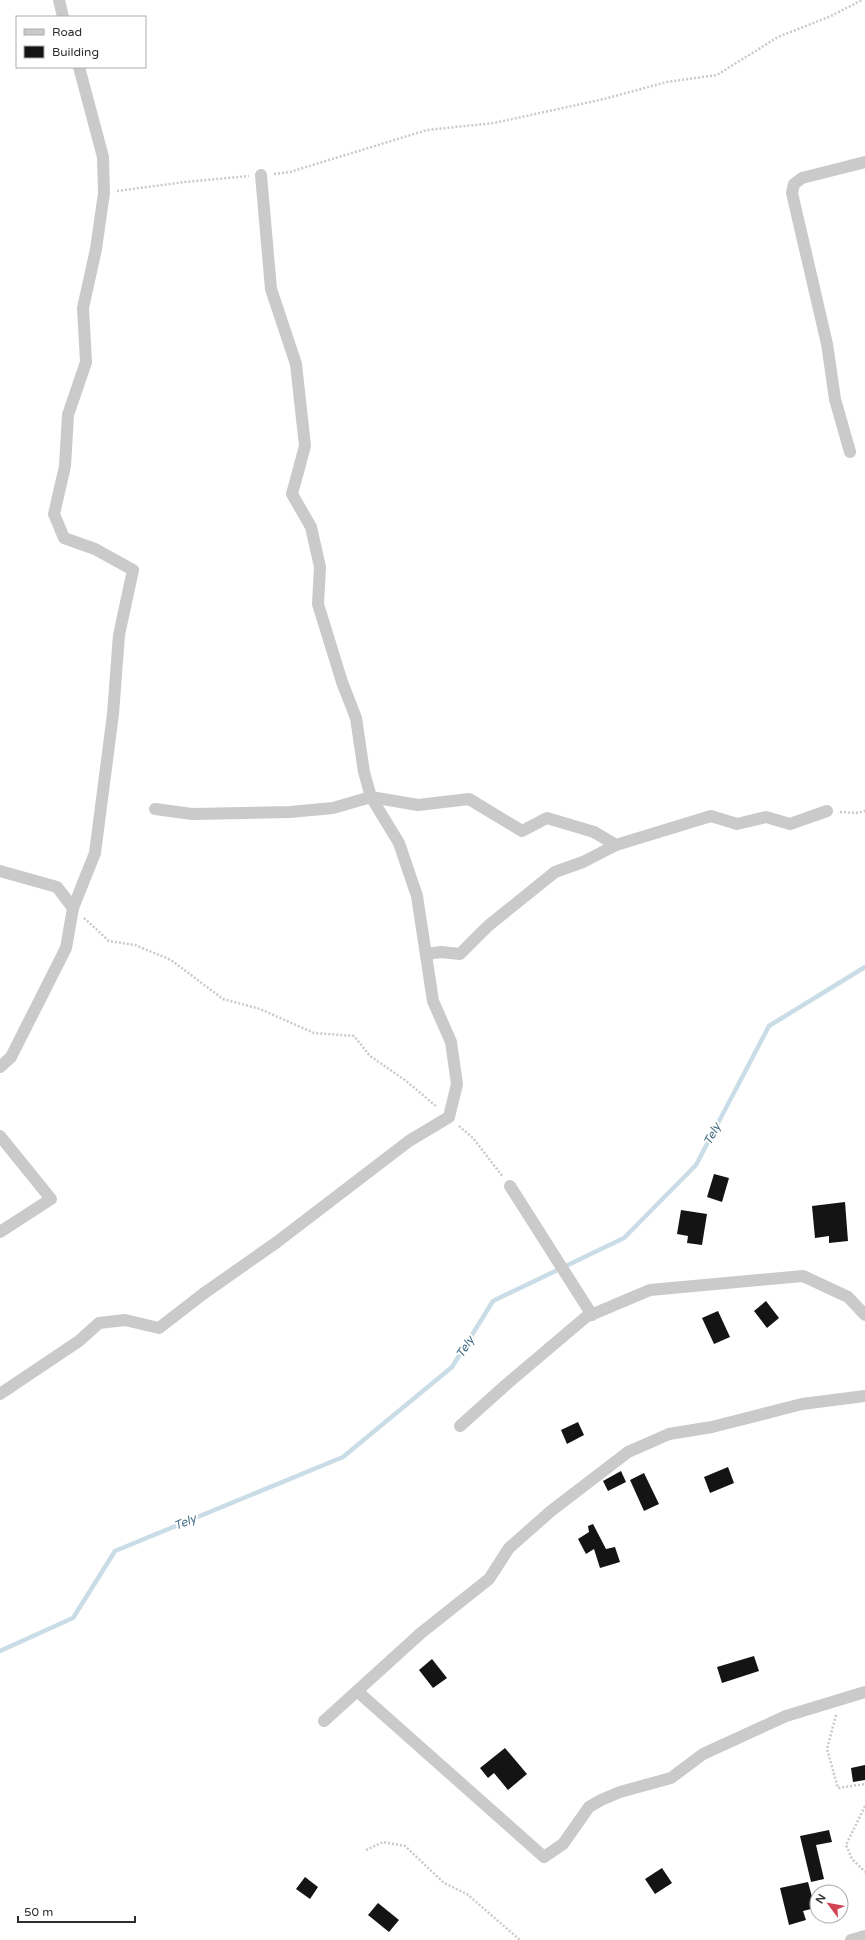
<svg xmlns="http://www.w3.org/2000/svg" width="865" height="1940" font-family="'Varela Round',sans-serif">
	<rect width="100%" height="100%" fill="#fff"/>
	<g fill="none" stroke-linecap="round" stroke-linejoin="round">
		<!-- stream -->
		<polyline stroke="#cadde7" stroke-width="4.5" points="0,1651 73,1618 115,1551 343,1457 452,1367 493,1301 624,1238 696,1165 769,1026 865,967"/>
	</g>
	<!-- building -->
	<g fill="#141414">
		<polygon points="714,1174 729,1178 722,1202 707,1197"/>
		<polygon points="845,1202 848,1241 829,1243 829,1236 815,1238 812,1206"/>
		<polygon points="681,1210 707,1214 702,1245 687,1243 688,1236 677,1234"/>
		<polygon points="766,1301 779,1318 767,1328 754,1311"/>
		<polygon points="718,1311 730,1337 714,1344 702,1318"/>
		<polygon points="578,1422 584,1435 567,1444 561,1430"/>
		<polygon points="728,1467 734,1483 710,1493 704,1477"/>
		<polygon points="621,1471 626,1482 608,1491 603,1481"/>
		<polygon points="644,1473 659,1504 644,1511 630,1480"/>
		<polygon points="593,1524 606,1549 615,1547 620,1562 600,1568 594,1549 586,1554 578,1539 589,1532 588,1526"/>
		<polygon points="754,1656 759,1671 722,1683 717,1667"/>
		<polygon points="432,1659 447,1678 433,1688 419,1670"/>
		<polygon points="505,1748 527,1774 508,1790 494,1773 488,1778 480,1768"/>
		<polygon points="865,1765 865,1780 853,1782 851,1768"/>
		<polygon points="829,1830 832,1842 816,1845 824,1879 811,1882 800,1836"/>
		<polygon points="662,1868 672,1883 655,1894 645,1879"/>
		<polygon points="305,1877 318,1887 310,1899 296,1889"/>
		<polygon points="808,1882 815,1908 803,1911 806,1920 789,1925 780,1888"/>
		<polygon points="378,1903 399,1920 389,1932 368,1915"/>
	</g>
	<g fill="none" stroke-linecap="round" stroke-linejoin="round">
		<!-- path -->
		<g stroke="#cacaca" stroke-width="2.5" stroke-dasharray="2 2" stroke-linecap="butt">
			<polyline points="274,174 290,172 427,130 494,123 604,99 667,82 717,75 778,37 831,16 862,0"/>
			<polyline points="117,191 185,182 249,176"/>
			<polyline points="840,812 856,813 865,811"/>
			<polyline points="84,918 109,941 135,945 171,960 223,999 260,1009 314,1033 354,1036 370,1056 405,1080 437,1107"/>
			<polyline points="459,1126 473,1138 503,1177"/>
			<polyline points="836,1715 827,1749 838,1788 865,1784"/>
			<polyline points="865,1806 846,1845 852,1859 865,1872"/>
			<polyline points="366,1850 383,1842 405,1846 444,1883 467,1894 520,1940"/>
		</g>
		<!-- street -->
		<g stroke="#cacaca" stroke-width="12">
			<polyline points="59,0 63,17"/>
			<polyline points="261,175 271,289 296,364 305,446 292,494 311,527 320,567 318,604 342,682 356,718 364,772 371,797 418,805 469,799 522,831 547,818 594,832 616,845"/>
			<polyline points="850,452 835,399 827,344 792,193 794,184 802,178 865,162"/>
			<polyline points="0,871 57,887 73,908"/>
			<polyline points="426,954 441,952 460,954 488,926 555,872 583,862 616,845 711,816 737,824 766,817 790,824 827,811"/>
			<polyline points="0,1067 11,1057 66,948 73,908 95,853 113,714 119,635 133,570 95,549 64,538 54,514 65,466 68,415 86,362 83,308 96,249 104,193 103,157 79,67"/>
			<polyline points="0,1136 51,1199 0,1232"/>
			<polyline points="510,1186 592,1315"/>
			<polyline points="0,1394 79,1341 99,1323 125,1320 159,1328 203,1294 277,1242 409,1141 449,1117 457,1084 451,1042 433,1001 417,896 399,843 371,797 333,808 290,812 192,814 155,809"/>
			<polyline points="460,1426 508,1383 586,1317 650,1290 803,1276 848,1297 865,1315"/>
			<polyline points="357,1691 544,1857 563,1844 589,1807 601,1800 620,1792 671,1778 703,1754 786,1716 865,1692"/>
			<polyline points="324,1721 421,1633 489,1579 509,1548 551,1511 628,1452 669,1434 712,1427 802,1404 865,1396"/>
			<polyline points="851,1940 865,1936"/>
		</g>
	</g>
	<g text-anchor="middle" stroke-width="4" stroke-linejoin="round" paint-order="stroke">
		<!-- water labels -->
		<g font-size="12" font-style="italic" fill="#456f86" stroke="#fff">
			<text transform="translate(712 1134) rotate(-62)" y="4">Tely</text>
			<text transform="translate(465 1347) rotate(-58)" y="4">Tely</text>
			<text transform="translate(185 1522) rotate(-22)" y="4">Tely</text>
		</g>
	</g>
	<!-- legend -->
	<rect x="16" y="16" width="130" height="52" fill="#ffffff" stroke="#ababab"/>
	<rect x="24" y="29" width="20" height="6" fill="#cacaca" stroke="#ababab"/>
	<text x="52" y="36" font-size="12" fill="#2d2d2d">Road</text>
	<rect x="24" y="46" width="20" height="12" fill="#141414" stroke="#ababab"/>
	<text x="52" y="56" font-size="12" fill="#2d2d2d">Building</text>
	<!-- north arrow -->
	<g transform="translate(829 1904) rotate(302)"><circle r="19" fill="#ffffff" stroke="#ababab"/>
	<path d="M0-3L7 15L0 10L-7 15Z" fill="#d14352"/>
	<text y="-6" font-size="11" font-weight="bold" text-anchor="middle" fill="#2d2d2d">N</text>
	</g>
	<!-- scale -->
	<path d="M18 1916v6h117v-6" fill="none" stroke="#2d2d2d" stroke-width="2"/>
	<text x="24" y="1916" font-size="12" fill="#2d2d2d" stroke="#ffffff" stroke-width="3" paint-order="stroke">50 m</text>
</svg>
